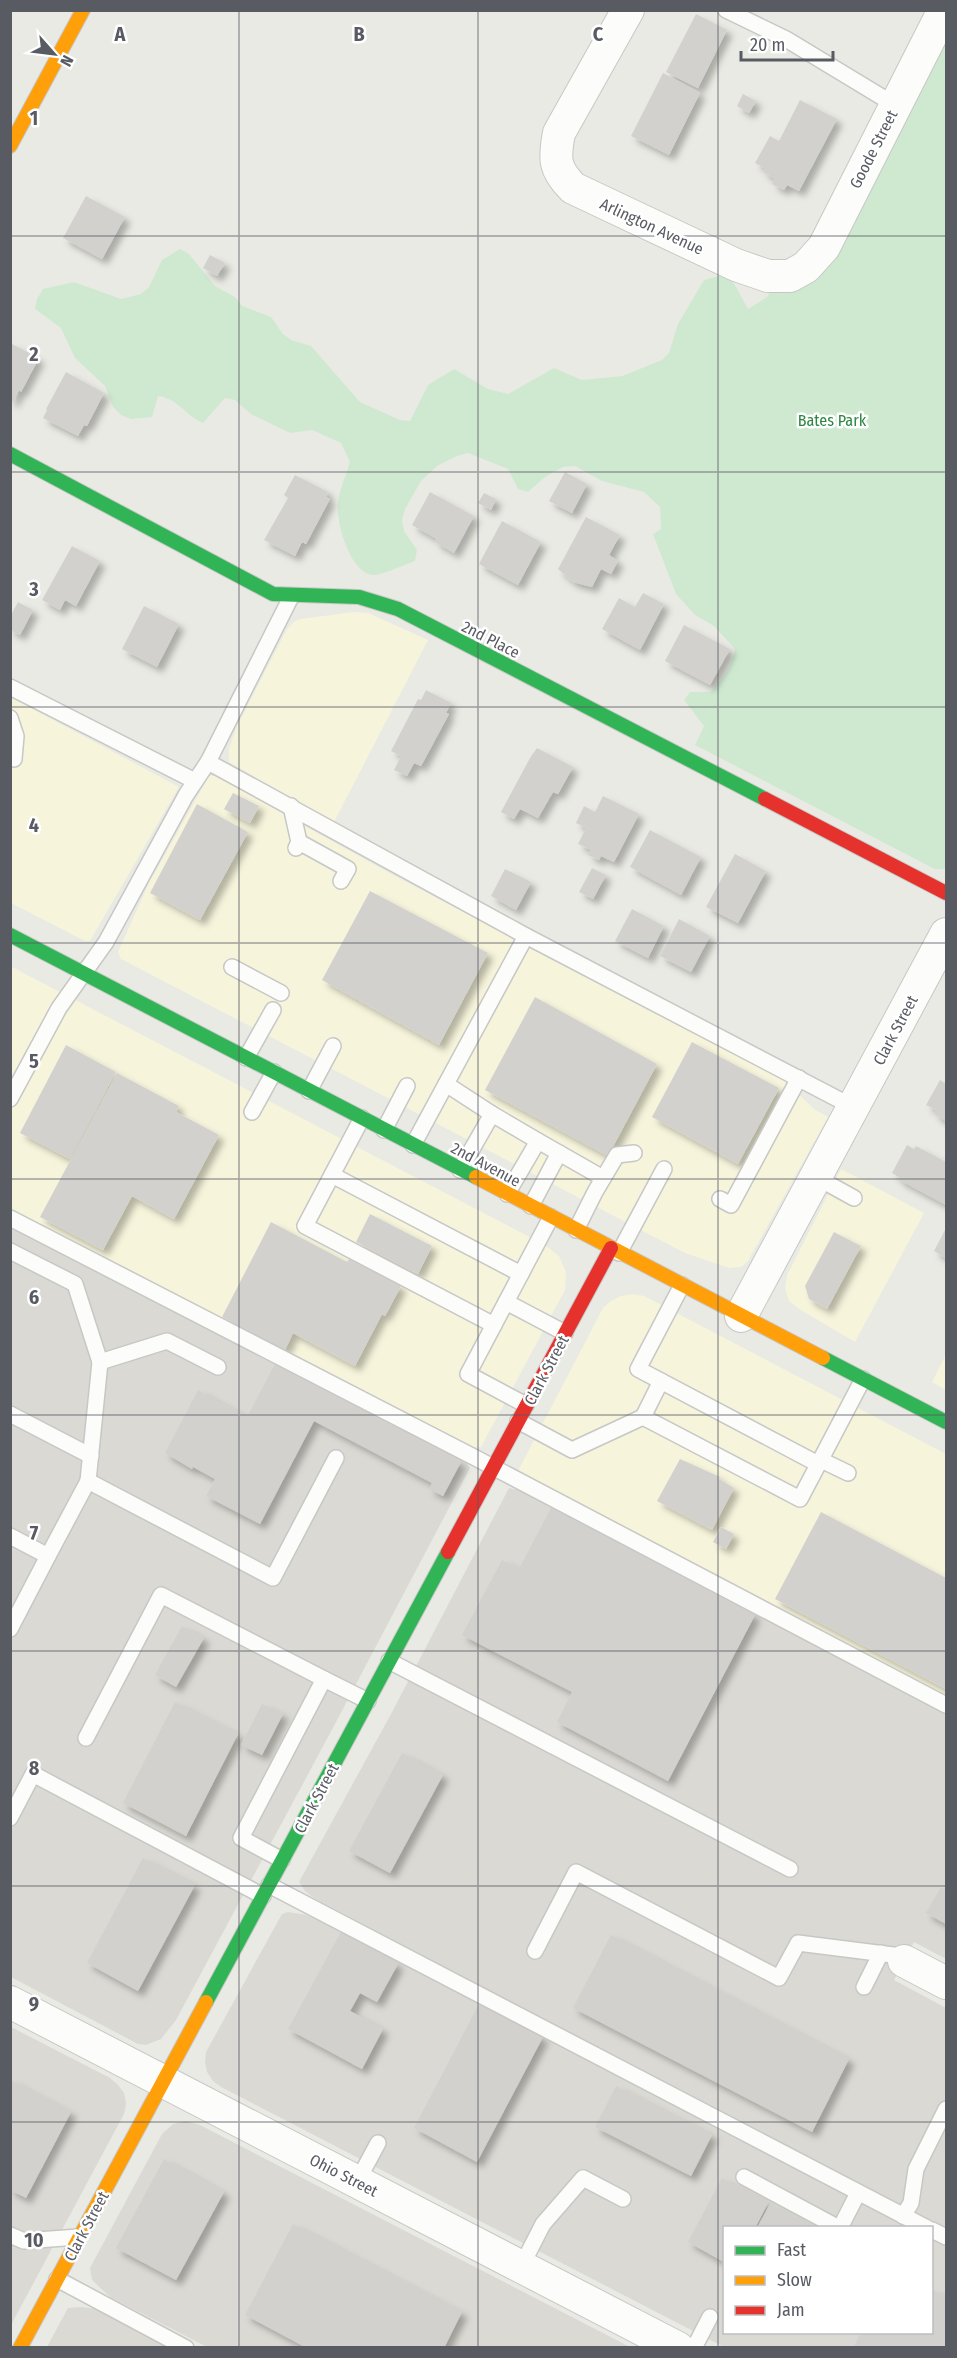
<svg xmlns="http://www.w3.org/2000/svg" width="957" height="2358" font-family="'Fira Sans Condensed',sans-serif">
	<defs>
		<filter id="shadow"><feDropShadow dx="5.5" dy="5.5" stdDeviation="3" flood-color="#0004"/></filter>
	</defs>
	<rect width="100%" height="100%" fill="#eaeae4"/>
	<!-- commercial -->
	<g fill="#f6f4db">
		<polygon points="354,612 368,613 428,640 334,822 229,762 229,749 237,726 287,629 295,621 301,619"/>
		<polygon points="10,697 179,787 90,941 85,941 11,903"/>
		<polygon points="209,776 216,776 391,874 783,1079 814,1109 828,1117 748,1261 741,1267 729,1268 685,1253 121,959 118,952 149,883"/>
		<polygon points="10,966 545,1245 559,1256 566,1272 565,1290 481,1447 474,1447 332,1378 11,1210"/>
		<polygon points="841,1169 924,1213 855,1342 799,1309 789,1301 785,1288 787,1275"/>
		<polygon points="633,1294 644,1296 946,1454 946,1697 524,1476 519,1469 603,1308 611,1301 621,1296"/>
		<polygon points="946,1354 946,1390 932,1382"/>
	</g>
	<!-- industrial -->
	<g fill="#dad9d3">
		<polygon points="10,1226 466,1462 470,1468 335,1724 176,2020 161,2039 146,2045 138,2044 11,1977"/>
		<polygon points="509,1488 522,1491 946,1712 946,1959 914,1942 894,1980 946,2008 946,2228 735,2120 314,1898 305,1891 299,1882 391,1714"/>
		<polygon points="288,1912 306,1915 342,1931 547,2036 729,2135 911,2227 724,2228 724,2332 932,2332 932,2238 946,2246 946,2347 724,2347 221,2087 213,2081 207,2072 205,2062 206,2052 282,1914"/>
		<polygon points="11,2027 110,2078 118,2085 124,2093 126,2104 124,2114 11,2325"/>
		<polygon points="186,2121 200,2125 630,2347 207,2347 110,2297 92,2280 90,2268 162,2134 173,2124"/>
		<polygon points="82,2307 96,2309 169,2347 47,2347 68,2308"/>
	</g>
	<!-- green -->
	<path fill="#cfe9d1" d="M946,32V869H935L927,865L695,745L704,726L684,700L690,692H710C722,681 733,665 735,649L714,626L695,615L676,594L653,534L661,529L660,507L644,492L602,481L575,466L563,467L545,477L528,492L518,489L508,469L468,453L457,456L437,466L421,481L405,509L402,520L404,531L417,550L415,561C403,565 388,573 375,575C351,577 335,521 338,502C340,489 346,475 350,462L341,443L312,430L290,433L251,414L235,400L225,398L203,423C186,416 177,398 158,396L152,417L131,419L121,415L113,407L105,386L75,358L61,328L35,309L37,299L43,289L74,282L121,299L141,294L149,287L162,260L180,249L189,254L215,286L235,297L242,306L271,317L283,334L291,340L311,346L360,402L400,420L410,421L428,385L454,369L488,389L508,394L554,368L582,380L622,376L662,360L669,353L678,324L704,280L723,275L732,280L748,309L767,297L773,287H784Z"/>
	<!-- building -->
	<g fill="#d2d1ce" filter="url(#shadow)">
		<polygon points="696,14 727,30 698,88 666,72"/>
		<polygon points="663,73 700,93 669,155 631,136"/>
		<polygon points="743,94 756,101 749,113 737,106"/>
		<polygon points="800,100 837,119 799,191 787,185 784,190 772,184 775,179 763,172 765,168 755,163 770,136 779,141"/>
		<polygon points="86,196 125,217 102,259 63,238"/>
		<polygon points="210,255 225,263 217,276 203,268"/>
		<polygon points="10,343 39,358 21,392 19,390 13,402 10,401"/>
		<polygon points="66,372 104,393 87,426 84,425 78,436 43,418 47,410 46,409"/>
		<polygon points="565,472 587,484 572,513 549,501"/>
		<polygon points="295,475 328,492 326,497 330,499 306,544 302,542 295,556 264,540 288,498 284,495"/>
		<polygon points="430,492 474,516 454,553 435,542 437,539 412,525"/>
		<polygon points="484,493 496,499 491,510 478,503"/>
		<polygon points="586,517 620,535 609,555 618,561 611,574 601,569 592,587 573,582 558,569"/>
		<polygon points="502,521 541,542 518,585 479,564"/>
		<polygon points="72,546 100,561 76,606 65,600 60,610 42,600"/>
		<polygon points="643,593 664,604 640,650 602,629 619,598 635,607"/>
		<polygon points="18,602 33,610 20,635 10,630 10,617"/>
		<polygon points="144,606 179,624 157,667 122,649"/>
		<polygon points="684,625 730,649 710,685 665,661"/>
		<polygon points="426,690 451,703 446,713 449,714 421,766 414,763 407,776 394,770 401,756 391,751 418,699 421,700"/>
		<polygon points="537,748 573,767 558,794 553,792 538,818 520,809 514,819 501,812 530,758"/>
		<polygon points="233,793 259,806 250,823 224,809"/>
		<polygon points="603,796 639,814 614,862 601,856 599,860 588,855 591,850 578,844 586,828 576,823 584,806 595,812"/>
		<polygon points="197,804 248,832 200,920 150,893"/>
		<polygon points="650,830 701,857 681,895 630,867"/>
		<polygon points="735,854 766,871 738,923 706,907"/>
		<polygon points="592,868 606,875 593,899 579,892"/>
		<polygon points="505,869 531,882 516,910 491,896"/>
		<polygon points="370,891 488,953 439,1045 322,980"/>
		<polygon points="632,909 664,926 648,958 615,941"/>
		<polygon points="679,919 710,936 691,972 660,956"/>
		<polygon points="535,997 657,1064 608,1156 485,1090"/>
		<polygon points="692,1042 779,1088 738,1164 652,1117"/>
		<polygon points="66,1045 116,1072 70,1159 20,1133"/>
		<polygon points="117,1073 179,1106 176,1112 219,1135 174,1219 132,1196 103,1250 40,1217"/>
		<polygon points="940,1080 946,1084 946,1121 934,1114 936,1110 926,1105"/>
		<polygon points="907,1145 914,1149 916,1146 946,1162 946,1205 898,1179 899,1177 892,1173"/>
		<polygon points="370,1214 432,1246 418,1274 356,1242"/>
		<polygon points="271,1222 347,1262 349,1259 401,1286 385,1316 382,1314 355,1366 293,1333 285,1350 222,1317"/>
		<polygon points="946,1228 946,1258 934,1251"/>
		<polygon points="834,1232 861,1246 827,1309 809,1299 805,1286"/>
		<polygon points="275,1364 461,1462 443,1496 429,1489 432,1483 314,1421 260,1524 206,1496 215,1479 193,1467 192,1469 165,1453 198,1390 247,1417"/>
		<polygon points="680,1459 720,1477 719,1479 734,1488 712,1530 657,1501"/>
		<polygon points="551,1508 755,1615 668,1781 557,1722 572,1692 462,1635 502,1560 519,1569"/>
		<polygon points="821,1512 946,1578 946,1689 775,1599"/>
		<polygon points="721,1527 734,1534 726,1549 713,1542"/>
		<polygon points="182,1626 204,1638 176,1687 155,1675"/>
		<polygon points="175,1702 238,1734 186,1836 123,1803"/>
		<polygon points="262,1704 283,1714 262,1755 241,1745"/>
		<polygon points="402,1753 443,1775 390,1873 349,1851"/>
		<polygon points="143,1858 195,1885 138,1991 87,1963"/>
		<polygon points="941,1887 946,1890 946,1924 926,1913"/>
		<polygon points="341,1932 398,1964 377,2002 360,1993 350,2011 383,2029 362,2069 288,2029"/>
		<polygon points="611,1935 849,2059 812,2132 573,2008"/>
		<polygon points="479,2004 543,2037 477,2162 414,2128"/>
		<polygon points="10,2080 71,2112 26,2198 10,2190"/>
		<polygon points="616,2086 712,2135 691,2176 595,2127"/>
		<polygon points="164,2159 224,2192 176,2280 116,2248"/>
		<polygon points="722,2178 768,2203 755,2228 724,2228 724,2262 688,2242"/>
		<polygon points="770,2204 815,2228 757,2228"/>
		<polygon points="293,2224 462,2312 444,2348 307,2348 245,2315"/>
		<polygon points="932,2289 946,2297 946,2348 853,2348 861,2332 932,2332"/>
	</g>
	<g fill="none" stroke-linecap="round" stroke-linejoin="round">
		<defs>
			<g id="lane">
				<polyline points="726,10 786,39 895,105"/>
				<polyline points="10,687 195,781"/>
				<polyline points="10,718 16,736 14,759"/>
				<polyline points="208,762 526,936 853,1107"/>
				<polyline points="291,806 299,842 296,848"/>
				<polyline points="299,842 348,869 341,881"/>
				<polyline points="232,967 281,993"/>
				<polyline points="246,1058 273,1010"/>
				<polyline points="446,1084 492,1114 460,1170"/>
				<polyline points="309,1091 333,1046"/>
				<polyline points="10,1099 59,1008 106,942 186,795 208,762 291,597"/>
				<polyline points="252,1112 274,1072"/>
				<polyline points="492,1114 538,1141 507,1194"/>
				<polyline points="362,1118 305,1226 494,1325"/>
				<polyline points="384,1130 407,1086"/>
				<polyline points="538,1141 603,1178"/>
				<polyline points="413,1145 526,936"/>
				<polyline points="332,1175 521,1274"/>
				<polyline points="816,1177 854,1198"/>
				<polyline points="720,1199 731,1205 799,1078"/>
				<polyline points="531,1206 559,1153"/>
				<polyline points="10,1218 468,1454 946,1705"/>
				<polyline points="576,1230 595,1192 617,1155 634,1153"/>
				<polyline points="10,1251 75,1284 100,1362 88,1481"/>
				<polyline points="619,1253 664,1169"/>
				<polyline points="682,1285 638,1369 818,1464"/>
				<polyline points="506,1302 565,1333"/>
				<polyline points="100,1362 167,1341 218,1367"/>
				<polyline points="526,1405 468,1374 551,1217"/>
				<polyline points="10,1414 91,1456"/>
				<polyline points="643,1417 800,1499 863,1379"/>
				<polyline points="518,1421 572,1450 643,1417 661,1381"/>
				<polyline points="821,1460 848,1473"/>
				<polyline points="10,1536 48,1556 88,1481 273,1578 336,1458"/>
				<polyline points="10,1629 48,1556"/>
				<polyline points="389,1661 790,1869"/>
				<polyline points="86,1738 161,1595 324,1679"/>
				<polyline points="10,1818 33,1774 263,1896"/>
				<polyline points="282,1860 241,1838 324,1679 368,1701"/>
				<polyline points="269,1885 927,2228"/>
				<polyline points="535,1951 576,1872 779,1978 798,1943 893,1955 904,1961"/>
				<polyline points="864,1987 881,1953"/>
				<polyline points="744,2177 839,2228"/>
				<polyline points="357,2182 378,2143"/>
				<polyline points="903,2216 911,2203 916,2169 946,2109"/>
				<polyline points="840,2228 858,2193"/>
				<polyline points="932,2230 946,2237"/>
				<polyline points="10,2235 24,2241 78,2237"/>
				<polyline points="521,2267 543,2224 583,2178 623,2199"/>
				<polyline points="57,2279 186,2348"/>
				<polyline points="694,2348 710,2317"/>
			</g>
			<g id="street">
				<path d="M628,10L559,133C554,159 554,169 573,188L736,265L768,276H790L806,267L824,247L944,10"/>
				<polyline points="741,1316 946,934"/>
				<polyline points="904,1961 946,1983"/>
				<polyline points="10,2002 678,2348"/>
			</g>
			<g id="fast">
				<polyline points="10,454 273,594 359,597 398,609 765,799"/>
				<polyline points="10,935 476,1177"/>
				<polyline points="823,1358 946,1422"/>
				<polyline points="206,2002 448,1552"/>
			</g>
			<g id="slow">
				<polyline points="10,146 83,10"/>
				<polyline points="476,1177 823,1358"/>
				<polyline points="20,2348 206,2002"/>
			</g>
			<g id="jam">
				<polyline points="765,799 946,893"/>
				<polyline points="448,1552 611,1248"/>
			</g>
		</defs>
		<!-- lane casing -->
		<use href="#lane" stroke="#c7c7c6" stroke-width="18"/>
		<!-- street casing -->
		<use href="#street" stroke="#c7c7c6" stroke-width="34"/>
		<!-- fast casing -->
		<use href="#fast" stroke="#c7c7c7" stroke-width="16"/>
		<!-- slow casing -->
		<use href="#slow" stroke="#c7c7c7" stroke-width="16"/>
		<!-- jam casing -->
		<use href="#jam" stroke="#c7c7c7" stroke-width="16"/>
		<!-- lane -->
		<use href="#lane" stroke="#fcfcfb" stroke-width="15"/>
		<!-- street -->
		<use href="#street" stroke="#fcfcfb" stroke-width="32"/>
		<!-- fast -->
		<use href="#fast" stroke="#30b455" stroke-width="14"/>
		<!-- slow -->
		<use href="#slow" stroke="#ff9f0a" stroke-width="14"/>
		<!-- jam -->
		<use href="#jam" stroke="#e5322d" stroke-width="14"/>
	</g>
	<!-- grid -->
	<path fill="none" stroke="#595b63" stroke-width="1.5" stroke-opacity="0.55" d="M239,10V2348M478,10V2348M718,10V2348M10,236H946M10,472H946M10,707H946M10,943H946M10,1179H946M10,1415H946M10,1651H946M10,1886H946M10,2122H946"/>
	<g text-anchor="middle" stroke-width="5" stroke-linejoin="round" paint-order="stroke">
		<!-- street labels -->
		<g font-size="16" fill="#595b63" stroke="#fff">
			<text transform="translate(873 149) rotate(-63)" y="6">Goode Street</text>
			<text transform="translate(652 226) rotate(25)" y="6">Arlington Avenue</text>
			<text transform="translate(491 639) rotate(27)" y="6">2nd Place</text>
			<text transform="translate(895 1030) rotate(-62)" y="6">Clark Street</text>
			<text transform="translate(486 1164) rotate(28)" y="6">2nd Avenue</text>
			<text transform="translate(546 1370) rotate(-62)" y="6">Clark Street</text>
			<text transform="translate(316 1798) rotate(-62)" y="6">Clark Street</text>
			<text transform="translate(344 2175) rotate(27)" y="6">Ohio Street</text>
			<text transform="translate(86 2226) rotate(-62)" y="6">Clark Street</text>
		</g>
		<!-- park labels -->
		<g font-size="16" fill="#2d8742" stroke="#fff">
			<text x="832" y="426">Bates Park</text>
		</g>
	</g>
	<g font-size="20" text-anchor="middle" font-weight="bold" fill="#595b63" stroke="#fff" stroke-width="5" stroke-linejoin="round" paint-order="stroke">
		<text x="120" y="41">A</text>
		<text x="359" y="41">B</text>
		<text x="598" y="41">C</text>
		<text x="34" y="125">1</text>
		<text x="34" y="361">2</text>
		<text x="34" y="596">3</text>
		<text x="34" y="832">4</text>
		<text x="34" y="1068">5</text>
		<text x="34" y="1304">6</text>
		<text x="34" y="1540">7</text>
		<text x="34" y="1775">8</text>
		<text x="34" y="2011">9</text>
		<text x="34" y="2247">10</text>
	</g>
	<!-- border -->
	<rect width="957" height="2358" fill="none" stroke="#595b63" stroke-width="24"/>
	<!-- legend -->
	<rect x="723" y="2226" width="210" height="108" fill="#ffffff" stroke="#bdbdc1" stroke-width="1.5"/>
	<rect x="735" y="2246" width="30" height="9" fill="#30b455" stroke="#bdbdc1" stroke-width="1.5"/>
	<text x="777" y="2256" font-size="18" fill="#595b63">Fast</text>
	<rect x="735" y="2276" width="30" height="9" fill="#ff9f0a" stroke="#bdbdc1" stroke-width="1.5"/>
	<text x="777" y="2286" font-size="18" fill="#595b63">Slow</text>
	<rect x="735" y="2306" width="30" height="9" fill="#e5322d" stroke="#bdbdc1" stroke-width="1.5"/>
	<text x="777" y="2316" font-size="18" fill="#595b63">Jam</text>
	<!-- north arrow -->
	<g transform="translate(54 54) rotate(118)" stroke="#ffffff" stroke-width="4.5" paint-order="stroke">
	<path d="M0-4.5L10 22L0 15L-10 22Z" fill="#595b63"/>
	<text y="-9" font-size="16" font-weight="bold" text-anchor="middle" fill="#595b63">N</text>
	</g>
	<!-- scale -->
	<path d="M741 51v9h92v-9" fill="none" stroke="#595b63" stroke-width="3"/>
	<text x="750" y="51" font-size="18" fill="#595b63" stroke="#ffffff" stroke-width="4.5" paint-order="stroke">20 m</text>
</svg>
